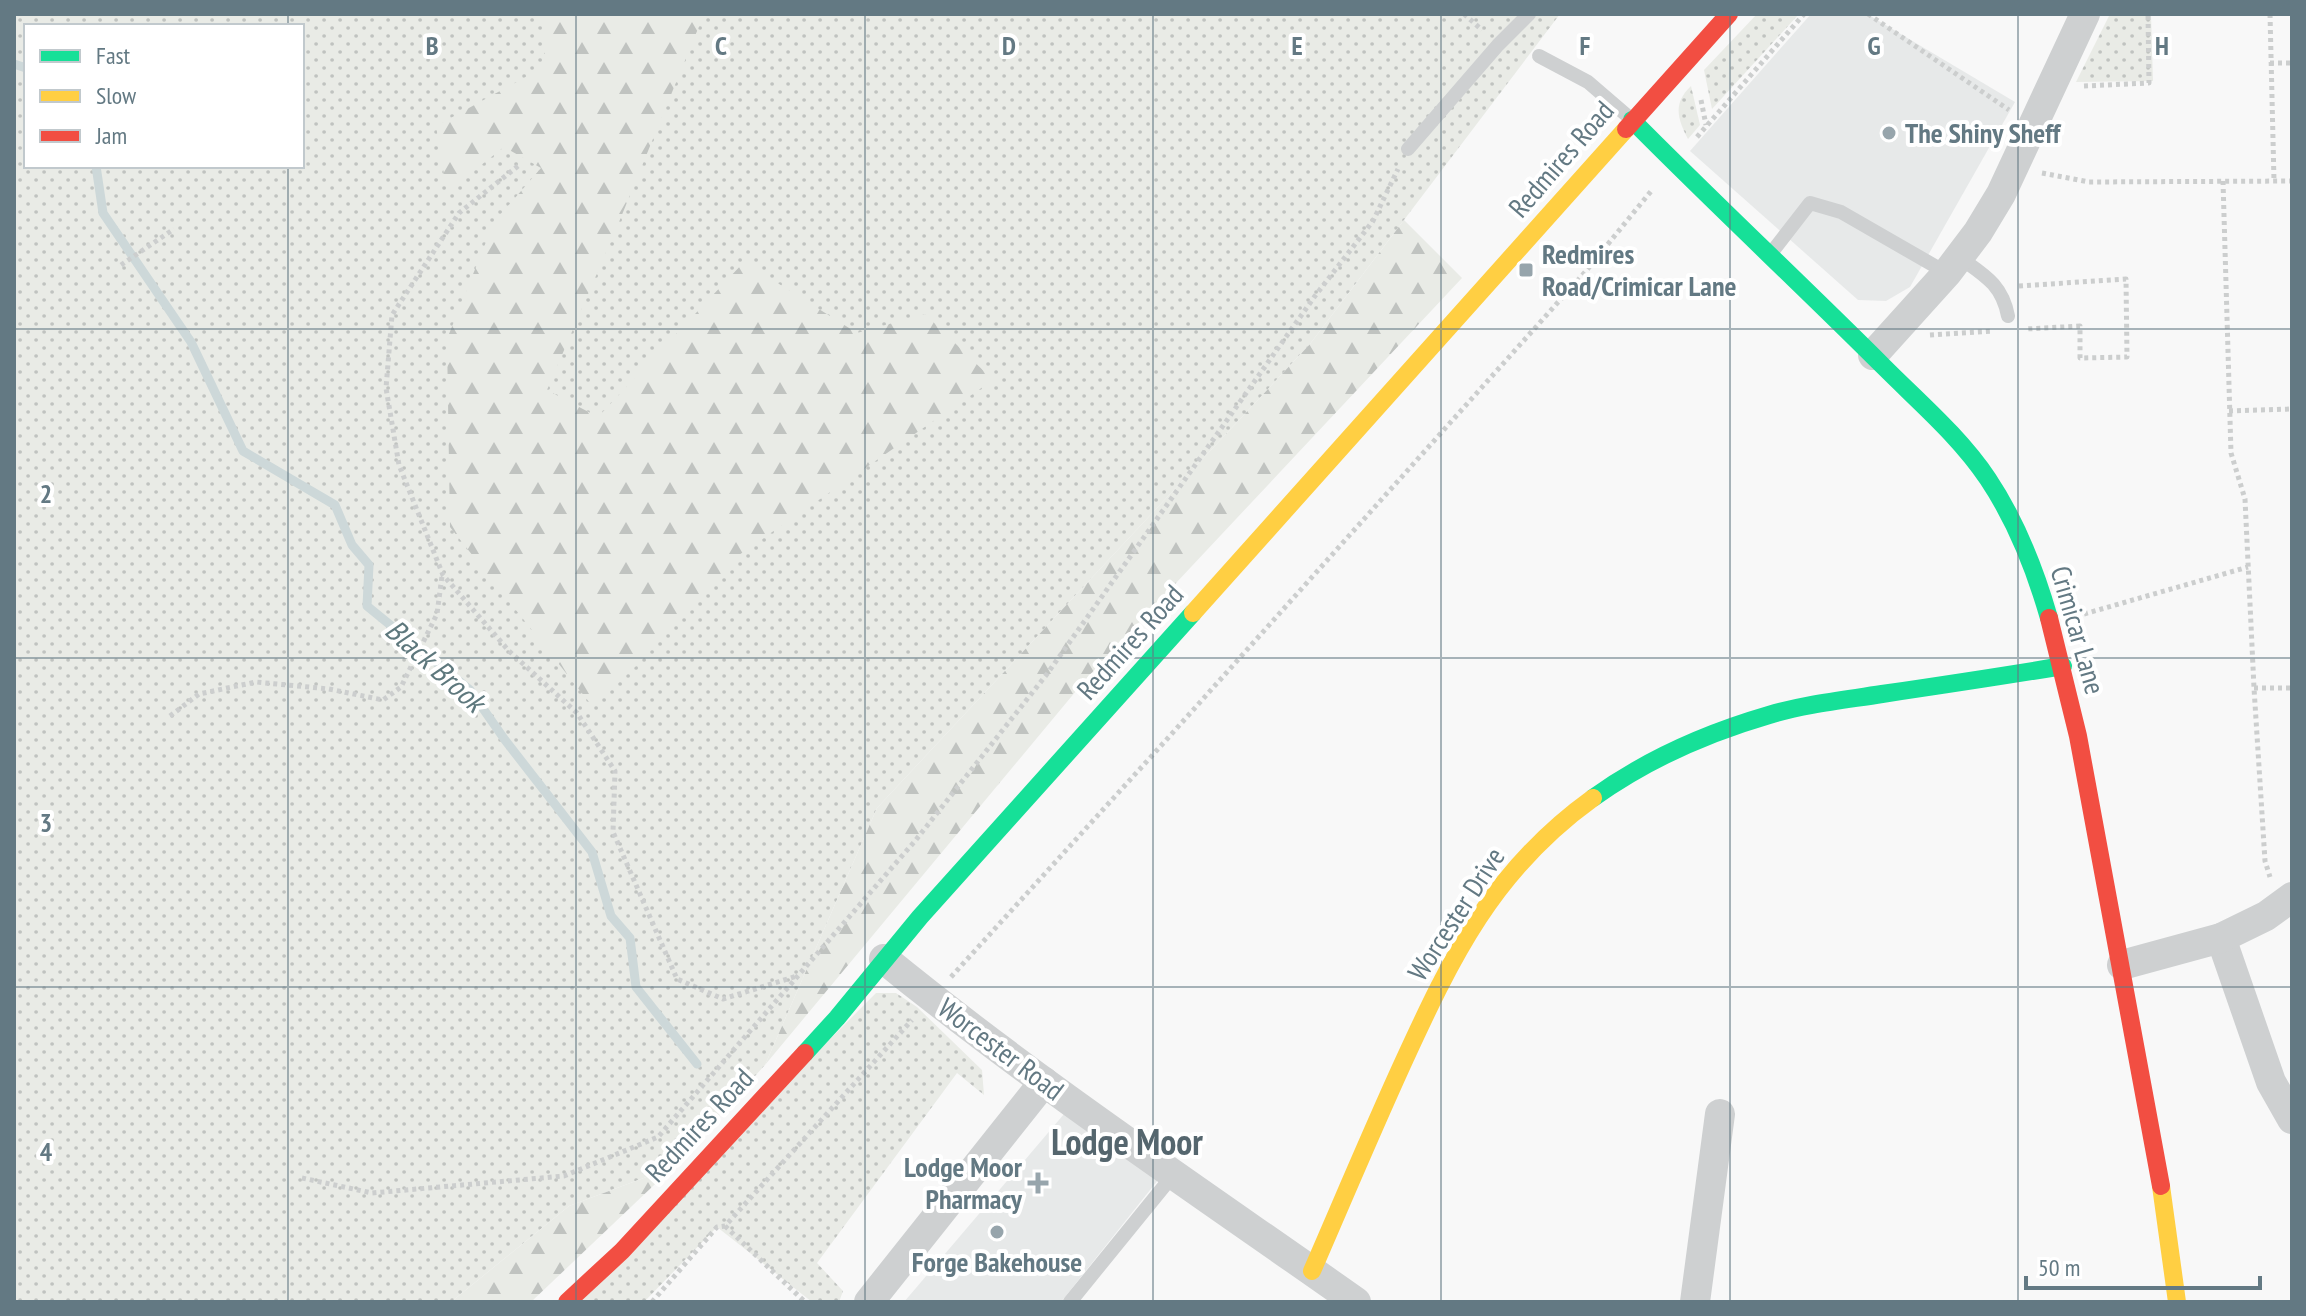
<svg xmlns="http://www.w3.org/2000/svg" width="2306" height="1316" font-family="'PT Sans Narrow',sans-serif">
	<defs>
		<pattern id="grass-dots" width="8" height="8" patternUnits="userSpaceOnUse" patternTransform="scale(2)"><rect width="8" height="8" fill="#e9ebe6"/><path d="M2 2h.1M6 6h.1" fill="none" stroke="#c0c3c0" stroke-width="1.8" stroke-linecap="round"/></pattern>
		<pattern id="forest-firs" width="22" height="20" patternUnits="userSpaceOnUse" patternTransform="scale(2)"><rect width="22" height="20" fill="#e9ebe6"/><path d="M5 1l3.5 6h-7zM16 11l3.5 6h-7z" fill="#c0c3c0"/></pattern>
	</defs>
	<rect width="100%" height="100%" fill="#f8f8f8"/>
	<!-- built -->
	<g fill="#e7e9e9">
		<polygon points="1811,14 1867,14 2015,102 1910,287 1886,301 1858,300 1690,151"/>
		<polygon points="1064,1114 1158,1180 1061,1302 904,1302"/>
	</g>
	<!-- grass -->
	<g fill="url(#grass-dots)" fill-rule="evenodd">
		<path d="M14,14H1560L1310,344L877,808L765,1065L673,1167L569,1206L451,1302H14ZM26,26H302V166H26Z"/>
		<polygon points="1757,14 1799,14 1712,109 1704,70"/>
		<polygon points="2110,14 2151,14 2153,81 2076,82"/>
		<path d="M1691,86L1700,125L1688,139C1677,118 1673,103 1691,86Z"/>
		<polygon points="876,993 896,993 917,1007 982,1070 984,1095 957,1073 817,1263 843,1291 839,1302 812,1302 717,1227 644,1302 568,1302"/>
	</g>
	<!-- forest -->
	<g fill="url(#forest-firs)">
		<polygon points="545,14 704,14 619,222 547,390 598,417 744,262 857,333 925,314 993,380 736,557 637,665 593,707 450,527 447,339 494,222 541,168 504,147 447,192 436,126 544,67"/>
		<polygon points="1404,220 1462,278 1086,679 765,1065 877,808 1310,344"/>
		<polygon points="673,1167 531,1302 451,1302 569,1206"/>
	</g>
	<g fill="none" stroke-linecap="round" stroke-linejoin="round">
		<!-- stream -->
		<g stroke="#cdd8d9" stroke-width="9">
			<polyline points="14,64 26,68"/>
			<polyline points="96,166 103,213 191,342 243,451 335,505 352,545 369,565 367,606 470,690 505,740 592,852 611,916 630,938 636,987 697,1064"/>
		</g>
		<!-- path -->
		<g stroke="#cccece" stroke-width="5" stroke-dasharray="4 4" stroke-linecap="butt">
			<polyline points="1464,14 1482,30"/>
			<polyline points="1868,14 2009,110"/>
			<polyline points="2270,14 2274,181"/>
			<polyline points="2270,63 2292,63"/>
			<polyline points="2084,86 2149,83 2148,14"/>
			<polyline points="1701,100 1706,125"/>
			<polyline points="1697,137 1804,14"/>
			<polyline points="518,166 459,213 392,315 386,388 399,465 443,575 509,651 577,713 615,771 613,832 677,979 723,999 797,976"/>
			<polyline points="2042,173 2089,182 2292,181"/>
			<polyline points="2223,181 2231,453 2245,499 2254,688 2265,861 2270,877"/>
			<polyline points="121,265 174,229"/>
			<polyline points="2019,286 2126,279 2127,357 2080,358 2080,326 2026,329"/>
			<polyline points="1930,335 1992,331"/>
			<polyline points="2229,411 2292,409"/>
			<polyline points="2084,614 2248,567"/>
			<polyline points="2254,688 2292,688"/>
			<polyline points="170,716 199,694 256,682 329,689 383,700 401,687 437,614 442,576"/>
			<polyline points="951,977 1168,738 1586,271 1652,190"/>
			<polyline points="302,1178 372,1193 564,1176 658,1137 915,841 1047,674 1315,296 1373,221 1398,169"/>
			<polyline points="725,1226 805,1302"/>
			<polyline points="652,1302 717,1227 725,1226 912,1020"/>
		</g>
		<!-- lane -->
		<g stroke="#ced0d1" stroke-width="14">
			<polyline points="1539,56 1588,82 1631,119"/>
			<polyline points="1408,149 1498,45 1529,14"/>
			<polyline points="1772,252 1810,203 1841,212 1947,273"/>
			<path d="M1959,257C1984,275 2002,284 2008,316"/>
			<polyline points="1070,1302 1174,1174"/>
		</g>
		<!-- street -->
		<g stroke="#ced0d1" stroke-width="30">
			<polyline points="1873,355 1947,273 1978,232 2001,194 2085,14"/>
			<polyline points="2221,938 2271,1082 2292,1119"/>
			<path d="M884,959C1035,1082 1197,1190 1356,1302"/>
			<polyline points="2122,965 2221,938 2266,916 2292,897"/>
			<polyline points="869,1302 1044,1082"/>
			<polyline points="1695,1302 1720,1114"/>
		</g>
		<!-- fast -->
		<g stroke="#16e098" stroke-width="18">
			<path d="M1632,120C1715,204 1801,284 1884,367C1920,403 1960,437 1988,479C2016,521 2035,569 2049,618"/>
			<path d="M1593,798C1646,760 1707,733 1769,715C1805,704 1844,700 1882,694C1943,685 2003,676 2063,666"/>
			<polyline points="805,1053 837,1018 920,917 1193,613"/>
		</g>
		<!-- slow -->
		<g stroke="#ffcf43" stroke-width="18">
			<polyline points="1193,613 1626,129"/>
			<polyline points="2161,1186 2177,1302"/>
			<path d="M1312,1271C1342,1202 1371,1133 1402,1065C1452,956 1493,870 1593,798"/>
		</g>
		<!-- jam -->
		<g stroke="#f24e42" stroke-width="18">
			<polyline points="1626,129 1729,14"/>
			<polyline points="2049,618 2078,736 2161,1186"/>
			<polyline points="567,1302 622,1251 805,1053"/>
		</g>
	</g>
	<!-- grid -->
	<path fill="none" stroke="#637983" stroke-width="2" stroke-opacity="0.55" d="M288,14V26M576,14V1302M865,14V1302M1153,14V1302M1441,14V1302M1730,14V1302M2018,14V1302M288,166V1302M14,329H2292M14,658H2292M14,987H2292"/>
	<!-- markers -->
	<g fill="#97a5ac" stroke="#fff" stroke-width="3">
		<circle cx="1889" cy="133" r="8"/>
		<rect x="1518" y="262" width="16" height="16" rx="4"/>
		<path d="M1034 1171h8v8h8v8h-8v8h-8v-8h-8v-8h8z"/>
		<circle cx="997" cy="1232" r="8"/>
	</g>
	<g text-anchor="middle" stroke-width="8" stroke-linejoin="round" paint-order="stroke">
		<!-- poi labels -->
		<g font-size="28" font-weight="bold" fill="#637983" stroke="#fff" text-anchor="start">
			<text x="1905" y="143">The Shiny Sheff</text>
			<text x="1542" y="264">Redmires<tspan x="1542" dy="32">Road/Crimicar Lane</tspan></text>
			<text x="1022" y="1177" text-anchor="end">Lodge Moor<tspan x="1022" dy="32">Pharmacy</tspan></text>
			<text x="997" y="1272" text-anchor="middle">Forge Bakehouse</text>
		</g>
		<!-- street labels -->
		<g font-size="28" fill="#637983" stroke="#fff">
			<text transform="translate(1561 159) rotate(-49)" y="10">Redmires Road</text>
			<text transform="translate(2078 630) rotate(74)" y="10">Crimicar Lane</text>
			<text transform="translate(1130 642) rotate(-48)" y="10">Redmires Road</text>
			<text transform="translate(1456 914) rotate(-57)" y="10">Worcester Drive</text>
			<text transform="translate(1001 1049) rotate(37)" y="10">Worcester Road</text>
			<text transform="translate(699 1125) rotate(-47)" y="10">Redmires Road</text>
		</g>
		<!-- water labels -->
		<g font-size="30" font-style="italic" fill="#5e787d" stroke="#fff">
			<text transform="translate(435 666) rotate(42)" y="10">Black Brook</text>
		</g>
		<!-- district labels -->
		<g font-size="36" font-weight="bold" fill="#55666e" stroke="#fff">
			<text x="1127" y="1155">Lodge Moor</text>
		</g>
	</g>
	<g font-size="26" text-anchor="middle" font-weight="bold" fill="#637983" stroke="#fff" stroke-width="8" stroke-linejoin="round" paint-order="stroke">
		<text x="432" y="55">B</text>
		<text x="721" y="55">C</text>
		<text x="1009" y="55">D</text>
		<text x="1297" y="55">E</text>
		<text x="1585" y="55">F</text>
		<text x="1874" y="55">G</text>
		<text x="2162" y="55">H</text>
		<text x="46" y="503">2</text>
		<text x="46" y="832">3</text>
		<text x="46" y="1161">4</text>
	</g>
	<!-- border -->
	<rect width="2306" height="1316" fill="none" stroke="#637983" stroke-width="32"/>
	<!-- legend -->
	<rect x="24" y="24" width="280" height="144" fill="#ffffff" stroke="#c1c9cd" stroke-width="2"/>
	<rect x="40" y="50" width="40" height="12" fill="#16e098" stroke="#c1c9cd" stroke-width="2"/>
	<text x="96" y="64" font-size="24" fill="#637983">Fast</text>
	<rect x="40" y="90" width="40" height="12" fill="#ffcf43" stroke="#c1c9cd" stroke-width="2"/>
	<text x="96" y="104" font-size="24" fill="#637983">Slow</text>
	<rect x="40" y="130" width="40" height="12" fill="#f24e42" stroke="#c1c9cd" stroke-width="2"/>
	<text x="96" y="144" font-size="24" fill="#637983">Jam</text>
	<!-- scale -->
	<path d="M2026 1276v12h234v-12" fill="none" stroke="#637983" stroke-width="4"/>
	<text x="2038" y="1276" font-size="24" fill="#637983" stroke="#ffffff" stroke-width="6" paint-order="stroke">50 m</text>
</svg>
